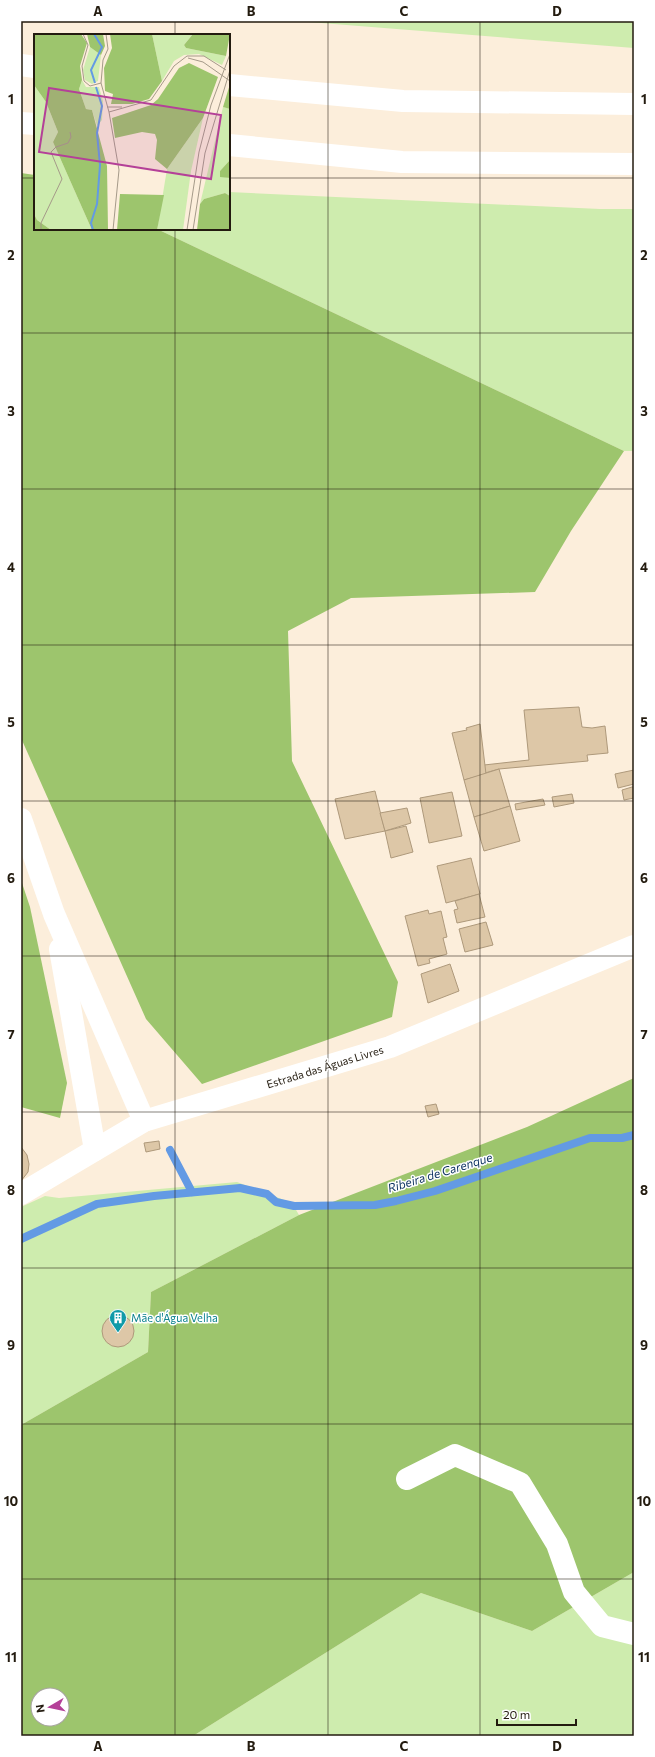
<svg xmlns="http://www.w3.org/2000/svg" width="655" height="1757" font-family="Commissioner,sans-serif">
	<rect width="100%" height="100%" fill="#fceedb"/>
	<!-- green -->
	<g fill="#ceecae">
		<polygon points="296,21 634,21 634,48"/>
		<polygon points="229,192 600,209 634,209 634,451 624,451 157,229 229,229"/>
		<polygon points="237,1182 292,1203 299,1215 151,1292 148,1352 21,1425 21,1207 45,1196 59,1198"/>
		<polygon points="634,1572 634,1736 193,1736 421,1593 532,1631"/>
	</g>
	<!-- forest -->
	<g fill="#9dc56d" fill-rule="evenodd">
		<polygon points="21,173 35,175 35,229 157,229 624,451 571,531 535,592 351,598 288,631 292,761 398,982 392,1017 202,1084 146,1019 21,738"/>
		<polygon points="21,880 30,907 67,1083 60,1118 21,1107"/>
		<path d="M634,1078V1572L532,1631L421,1593L193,1736H21V1425L148,1352L151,1292L299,1215L527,1127ZM38,1695H62V1719H38Z"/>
	</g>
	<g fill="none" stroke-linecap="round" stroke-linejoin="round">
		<!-- stream -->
		<g stroke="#639ae4" stroke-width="8">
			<polyline points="170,1150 192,1192"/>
			<polyline points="21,1239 97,1204 154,1196 240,1188 267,1194 276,1202 294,1206 375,1205 396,1201 435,1191 590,1138 622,1138 634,1135"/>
		</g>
	</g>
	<!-- building -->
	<g fill="#ddc7a7" stroke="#ae997b">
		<polygon points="579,707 582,727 592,728 605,726 608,753 587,755 588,761 499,769 485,773 484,765 529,760 524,710"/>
		<polygon points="480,724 486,774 464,780 452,733 467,730 466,728"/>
		<polygon points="499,769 510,806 474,817 464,780"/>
		<polygon points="634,770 634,784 618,788 615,774"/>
		<polygon points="632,787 634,787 634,798 624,800 622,790"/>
		<polygon points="375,791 385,831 345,839 335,799"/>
		<polygon points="452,792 462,836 429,843 420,798"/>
		<polygon points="572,794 574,803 554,807 552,797"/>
		<polygon points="543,799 545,805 516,810 515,804"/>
		<polygon points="510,806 520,841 484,851 474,817"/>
		<polygon points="407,808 411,823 385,831 380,813"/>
		<polygon points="406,826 413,852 391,858 385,831"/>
		<polygon points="471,858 480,894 446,903 437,866"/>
		<polygon points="479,894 485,917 457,923 454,910 458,909 455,901"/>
		<polygon points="428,910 429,914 441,911 447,937 443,938 447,954 429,959 430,963 418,966 405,916"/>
		<polygon points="486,922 493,945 465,952 459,929"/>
		<polygon points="450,964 459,991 428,1003 421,974"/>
		<polygon points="436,1104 439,1114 428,1117 425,1106"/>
		<polygon points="159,1141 160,1149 146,1152 144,1143"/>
		<polygon points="21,1147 27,1155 29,1164 28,1172 21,1181"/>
		<circle cx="118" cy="1331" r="16"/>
	</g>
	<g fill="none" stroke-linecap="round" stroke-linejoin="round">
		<!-- minor -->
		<polyline stroke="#fff" stroke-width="22" points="407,1479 455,1455 520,1483 557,1544 574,1592 602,1626 634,1634"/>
		<!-- major -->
		<polyline stroke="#fff" stroke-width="22" points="21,1194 144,1121 390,1047 634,946"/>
		<!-- highway -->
		<g stroke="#fff" stroke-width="22">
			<polyline points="21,65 35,67"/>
			<polyline points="229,85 403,101 634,104"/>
			<polyline points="21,123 35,124"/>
			<polyline points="229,145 402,162 634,164"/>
			<polyline points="21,819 54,914 144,1121"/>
			<polyline points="60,949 95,1150"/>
		</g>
	</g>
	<!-- grid -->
	<path fill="none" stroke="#231b0f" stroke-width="1" stroke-opacity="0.55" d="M175,21V35M328,21V1736M480,21V1736M21,178H35M229,178H634M175,229V1736M21,333H634M21,489H634M21,645H634M21,801H634M21,956H634M21,1112H634M21,1268H634M21,1424H634M21,1579H634"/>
	<!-- icons -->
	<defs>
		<symbol id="building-pin" viewBox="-11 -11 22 30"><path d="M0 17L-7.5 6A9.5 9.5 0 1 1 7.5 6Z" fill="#0f9aa8" stroke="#fff"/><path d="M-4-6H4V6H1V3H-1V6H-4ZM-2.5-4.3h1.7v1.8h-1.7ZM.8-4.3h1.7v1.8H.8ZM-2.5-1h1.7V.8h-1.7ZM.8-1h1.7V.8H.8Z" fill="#fff"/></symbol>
	</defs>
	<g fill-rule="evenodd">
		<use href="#building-pin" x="108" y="1308" width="20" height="27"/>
	</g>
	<g text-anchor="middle" stroke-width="3" stroke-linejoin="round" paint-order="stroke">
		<!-- street labels -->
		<g font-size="11" fill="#231b0f" stroke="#fff">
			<text transform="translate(325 1067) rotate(-17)" y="4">Estrada das Águas Livres</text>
		</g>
		<!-- culture labels -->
		<g font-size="11" fill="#0d838f" stroke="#fff" text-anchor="start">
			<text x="131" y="1322">Mãe d'Água Velha</text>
		</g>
		<!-- water labels -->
		<g font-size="12" font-style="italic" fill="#0a305f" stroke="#fff">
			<text transform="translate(440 1173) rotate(-17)" y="4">Ribeira de Carenque</text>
		</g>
	</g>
	<!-- overview -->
	<g transform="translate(34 34)">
		<rect width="196" height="196" fill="#fceedb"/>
		<path d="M118,0H159L150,11L152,14L192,22L188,31L165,20L150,21L140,27L128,47ZM56,13L67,21L64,47L58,50L51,46L49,36ZM48,46L52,53H65L69,67L68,86L63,92L58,76L52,75L45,55ZM0,51L12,68L24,98L19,108L58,196H17L3,186L1,182ZM189,73L196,75V126L186,137V142L196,144V162L191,159L170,165L166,170ZM169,84L157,137L149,196H123L133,135Z" fill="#ceecae"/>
		<path d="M0,0H47L53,9L46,32L48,46L45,55L52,75L58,76L73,132L74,196H58L19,108L24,98L12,68L0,51ZM53,0H69L71,12L67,21L56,13ZM76,0H118L128,47L115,65L98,70H77L79,60L71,57L70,34L78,14ZM159,0H196L192,22L152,14L150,11ZM155,29L184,43L169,84L133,135L121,125L123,106L121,100L108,98L81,104L78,84L117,71L124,65L145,34ZM196,50V75L189,73ZM196,126V144L186,143V137ZM0,146L1,182L3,186L17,196H2L0,193ZM191,159L196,162V196H163L166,170L170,165ZM86,160L130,161L123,196H83Z" fill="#9dc56d"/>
		<path fill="none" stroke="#639ae4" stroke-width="2" d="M60,0L68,13L57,36L61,49M59,196L57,189L63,170L66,131L63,99L68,72L62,53"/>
		<path fill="none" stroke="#a59a89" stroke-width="1" d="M49,0L54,11L48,32L50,47L56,52L67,49M72,0L74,15L69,26L67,49L75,78L85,136L79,196M154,24L169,28L196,47M73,73H88M75,78L117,66L140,32L153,22H170L192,36M7,196V189L28,145L17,118L22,113L34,109L37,103L36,98M153,196L165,118L177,71L196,20M159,196L171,119L196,36"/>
		<path fill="#b44098" fill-opacity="0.15" stroke="#b44098" stroke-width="2" d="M15,54L187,81L177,145L5,118Z"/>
		<rect width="196" height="196" fill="none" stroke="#231b0f" stroke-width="2"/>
	</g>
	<!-- border -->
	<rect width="655" height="1757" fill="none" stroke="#ffffff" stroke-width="44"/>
	<!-- north arrow -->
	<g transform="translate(50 1707) rotate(261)"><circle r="19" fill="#ffffff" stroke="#a7a49f"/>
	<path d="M0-3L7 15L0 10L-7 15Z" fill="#b44098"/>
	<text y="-6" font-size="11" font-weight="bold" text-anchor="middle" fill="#231b0f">N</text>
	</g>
	<!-- scale -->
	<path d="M497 1719v6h79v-6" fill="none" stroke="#231b0f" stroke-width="2"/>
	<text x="503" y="1719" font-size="12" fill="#231b0f" stroke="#ffffff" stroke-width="3" paint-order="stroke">20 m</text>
	<rect x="22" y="22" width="611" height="1713" fill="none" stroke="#231b0f" stroke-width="1.5"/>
	<g font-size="13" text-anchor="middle" font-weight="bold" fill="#231b0f">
		<text x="98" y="16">A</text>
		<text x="251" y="16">B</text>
		<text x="404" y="16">C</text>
		<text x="557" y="16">D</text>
		<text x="11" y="104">1</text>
		<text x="644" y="104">1</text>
		<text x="11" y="260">2</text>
		<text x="644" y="260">2</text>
		<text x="11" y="416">3</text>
		<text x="644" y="416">3</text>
		<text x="11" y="572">4</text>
		<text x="644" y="572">4</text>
		<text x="11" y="727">5</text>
		<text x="644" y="727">5</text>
		<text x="11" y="883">6</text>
		<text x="644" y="883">6</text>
		<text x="11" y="1039">7</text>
		<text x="644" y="1039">7</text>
		<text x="11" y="1195">8</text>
		<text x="644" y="1195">8</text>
		<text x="11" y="1350">9</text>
		<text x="644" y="1350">9</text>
		<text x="11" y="1506">10</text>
		<text x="644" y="1506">10</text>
		<text x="11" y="1662">11</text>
		<text x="644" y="1662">11</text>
		<text x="98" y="1751">A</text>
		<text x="251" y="1751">B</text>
		<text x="404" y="1751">C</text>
		<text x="557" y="1751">D</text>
	</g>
</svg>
